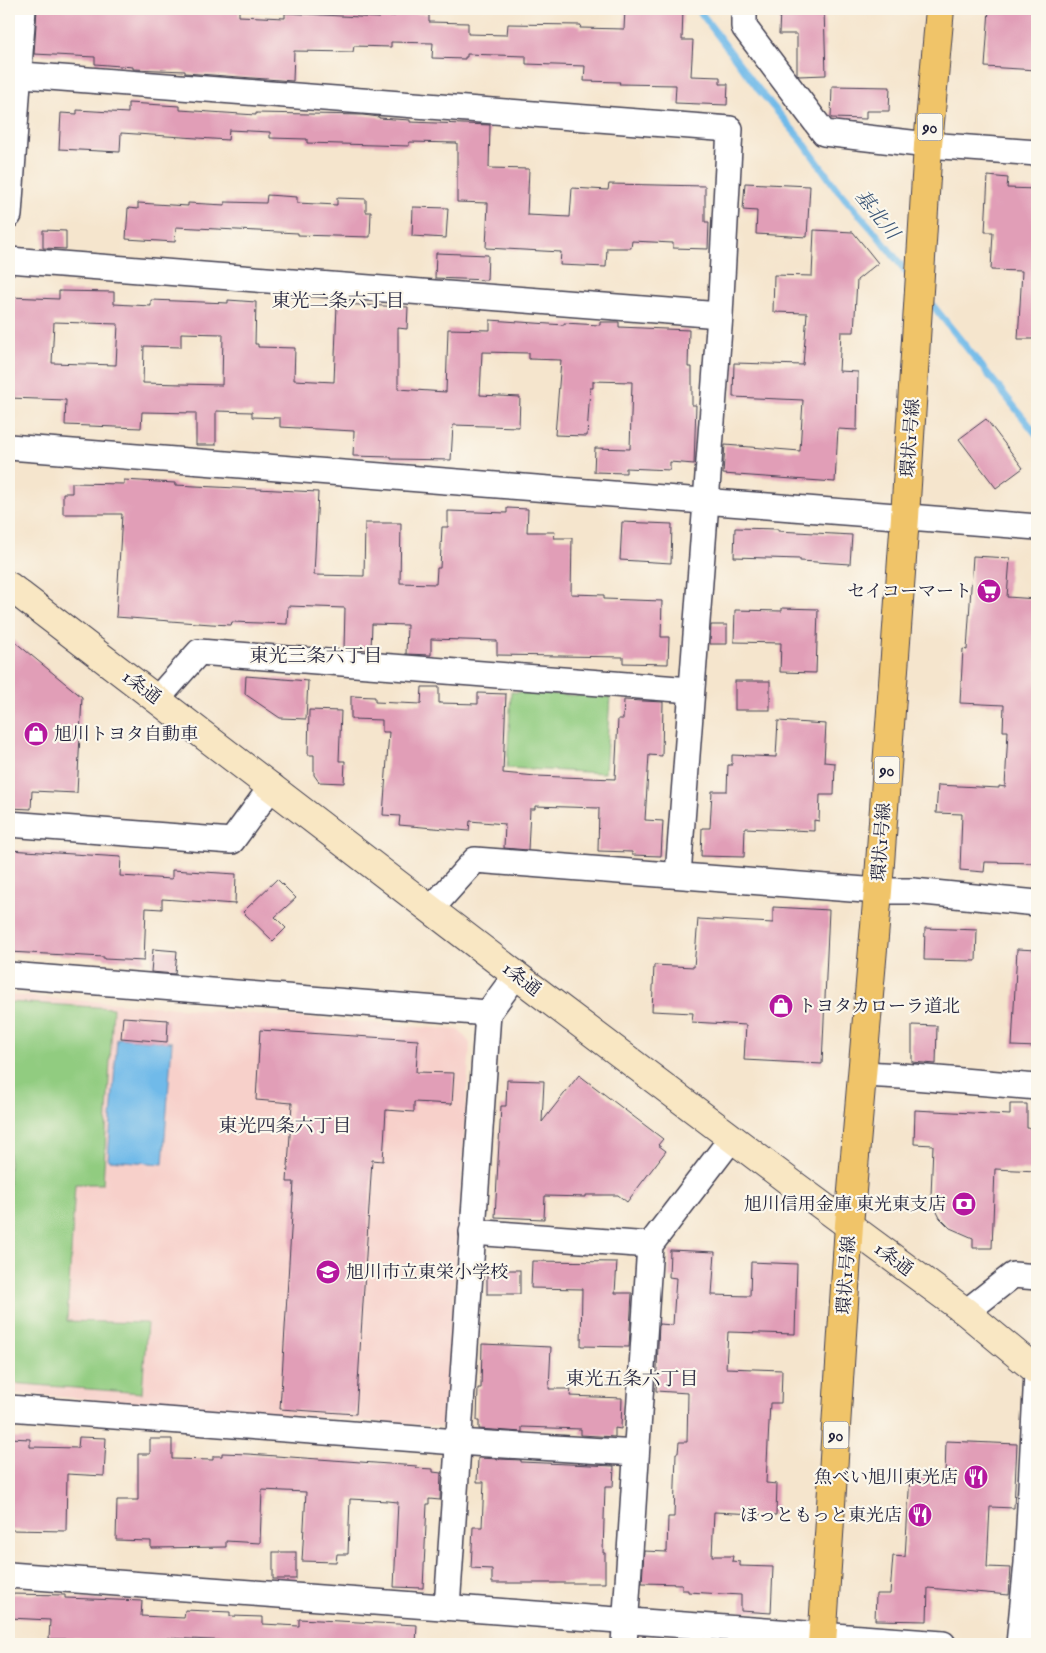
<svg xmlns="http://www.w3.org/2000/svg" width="1046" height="1653" font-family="'IM FELL English','Noto Serif JP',serif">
	<rect width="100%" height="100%" fill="#fbf7ec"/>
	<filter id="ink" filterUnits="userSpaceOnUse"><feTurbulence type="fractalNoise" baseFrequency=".02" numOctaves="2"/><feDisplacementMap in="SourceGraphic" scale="10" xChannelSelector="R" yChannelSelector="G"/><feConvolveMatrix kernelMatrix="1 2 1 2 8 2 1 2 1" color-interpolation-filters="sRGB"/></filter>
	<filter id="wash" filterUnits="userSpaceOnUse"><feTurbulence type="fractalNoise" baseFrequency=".0096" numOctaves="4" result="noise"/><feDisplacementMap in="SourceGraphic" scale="20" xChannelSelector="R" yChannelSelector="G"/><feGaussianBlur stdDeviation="1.12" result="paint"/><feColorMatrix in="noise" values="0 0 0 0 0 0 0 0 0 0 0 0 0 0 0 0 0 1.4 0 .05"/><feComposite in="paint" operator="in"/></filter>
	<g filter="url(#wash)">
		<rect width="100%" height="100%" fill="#f5e5cd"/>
		<!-- built -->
		<polygon fill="#f7d0ca" points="9,995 459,1030 470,1043 445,1427 9,1393"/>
		<!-- green -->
		<g fill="#91cc80" stroke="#5a775e">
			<polygon points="511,692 610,697 605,773 507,768"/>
			<polygon points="9,1002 113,1008 103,1184 75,1184 67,1321 147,1323 142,1393 9,1383"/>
		</g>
		<!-- water -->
		<polygon fill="#70bae9" stroke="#496e92" points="117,1038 172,1042 163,1164 108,1160"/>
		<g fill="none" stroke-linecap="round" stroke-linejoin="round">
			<!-- stream -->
			<g stroke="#70bae9" stroke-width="7">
				<polyline points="698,9 759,90 803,142 836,188 878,236 912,279"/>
				<polyline points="926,297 1037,435"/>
			</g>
		</g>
		<g id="blocks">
			<!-- building -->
			<g fill="#e19eb7" fill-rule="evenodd">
				<polygon points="37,9 239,9 239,16 285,18 285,13 379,18 379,15 395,16 396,13 429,14 429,22 468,23 468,34 507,35 508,24 581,25 580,28 624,29 625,9 683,9 682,40 693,40 691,76 720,77 720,84 728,84 727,105 675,103 676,85 619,84 620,82 584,81 585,66 526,64 526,56 467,54 467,57 465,57 465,59 432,58 433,43 391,42 391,47 354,46 353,52 294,51 293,81 185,73 185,71 133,69 133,67 95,64 95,57 34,54"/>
				<polygon points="780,9 824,9 826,75 799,76 797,74 797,34 779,34"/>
				<polygon points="989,9 1037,9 1037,70 985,67"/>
				<polygon points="832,86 890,87 889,111 866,111 866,119 831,118"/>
				<polygon points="128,103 180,106 180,110 256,115 256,113 363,115 379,117 379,118 410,120 410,122 490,125 489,168 529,169 527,215 570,217 572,188 608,190 609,184 705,186 705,222 709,222 708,249 673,248 673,243 632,241 631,248 607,248 606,267 560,265 561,252 486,248 488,203 457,202 457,143 409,142 409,146 307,143 307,139 270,138 270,132 229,130 228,140 121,133 120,152 59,149 61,113 77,114 77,110 128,113"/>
				<polygon points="988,176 1008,178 1007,188 1037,189 1037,339 1018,339 1022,271 991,270 993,232 985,232"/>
				<polygon points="745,183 810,186 807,237 756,234 757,211 743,210"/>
				<polygon points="267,195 297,197 297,203 337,205 337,198 366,199 366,212 371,212 370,237 298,235 298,233 176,227 175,242 126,239 128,208 138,209 138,203 188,206 188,203 225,205 225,202 266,203"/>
				<polygon points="413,207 448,208 446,238 412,236"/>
				<polygon points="43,230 66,231 66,249 43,248"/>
				<polygon points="814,230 853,232 878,263 857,280 854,332 841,332 839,371 858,372 857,430 838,429 835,482 723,474 725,445 800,451 803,400 733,397 734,363 803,365 807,313 773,312 774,275 812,276"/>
				<polygon points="436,253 488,255 487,280 435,278"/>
				<path d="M59,291L114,292V304L151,306V300L228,303V300L256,302L255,344H258V347L295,348L294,380L334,382L337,304L408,307L407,329L398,328V389L446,392L448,329L490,330V320L564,325V323L600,325V322H619V327L689,330L688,367H692V405H696L694,464L670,462V470L626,468V473L594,472L595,448L630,449L632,382L593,381V388H590L587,436L555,435L561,360L529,359V353L482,352L480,395L520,397L519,427L453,425L451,460L391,459V457L353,456L354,431L280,427V418L252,417V412L216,411V445H196V413L142,412L141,428L65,425L66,400L9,398V358H10L12,315H9V297L59,299ZM54,322L118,324L116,365L52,363ZM181,333L223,334L222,385L143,383L144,346L181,347Z"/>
				<polygon points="986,419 1023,468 996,488 959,439"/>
				<polygon points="124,480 175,483 175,485 318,492 314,575 364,576 365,523 401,523 400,583 436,584 437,568 440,568 442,527 448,527 448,511 507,513 507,508 528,509 527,532 555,532 554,538 572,538 571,594 604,595 604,599 662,601 661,637 669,637 668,664 623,663 623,657 497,655 497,641 431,639 431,655 406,654 407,625 372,624 371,650 344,649 345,608 288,606 287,624 232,622 231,625 211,624 116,617 122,514 63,514 63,493 72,493 72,483 124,484"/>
				<polygon points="622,522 672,524 671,563 620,560"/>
				<polygon points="735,528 778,529 778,531 852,535 850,564 800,561 800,559 734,557"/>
				<polygon points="973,556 1010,558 1007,597 1037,599 1037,863 985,862 984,872 960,870 962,814 936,813 938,785 999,788 999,786 1005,787 1008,731 1003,731 1004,705 960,703 963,649 967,650"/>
				<polygon points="782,608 818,609 816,673 780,672 781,643 734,642 735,610 782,611"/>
				<polygon points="711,625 727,625 727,644 710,644"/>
				<polygon points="9,637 82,697 77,793 32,791 31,809 9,808"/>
				<polygon points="246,676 308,681 306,719 280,718 245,694"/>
				<rect x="735" y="681" width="35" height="29"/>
				<polygon points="422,687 439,687 439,703 478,704 478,693 506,694 503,773 536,776 615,779 618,719 623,719 624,700 663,702 662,756 649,755 645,820 663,821 661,856 632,855 632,852 598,851 599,808 535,806 535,809 530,809 528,850 504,848 505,824 470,821 469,831 399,825 400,816 383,815 389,732 382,732 382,720 351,719 351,696 375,697 375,702 421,704"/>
				<polygon points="309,710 341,711 339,761 345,761 344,783 319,782 314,775 314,755 308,755"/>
				<polygon points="778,721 826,724 824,762 835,763 834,795 820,795 819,821 814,820 814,831 745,828 744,857 701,856 702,828 710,828 712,791 727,791 728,765 732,765 732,755 776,757"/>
				<polygon points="9,850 121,857 120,876 172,879 172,870 236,874 235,904 162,899 162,909 146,908 144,961 104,959 104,957 9,952"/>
				<polygon points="277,879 296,898 275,917 286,928 273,941 243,912"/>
				<polygon points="773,907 829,910 822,1064 744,1060 746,1025 692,1022 693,1013 652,1011 654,965 694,967 698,919 773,923"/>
				<polygon points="925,928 977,930 976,961 924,960"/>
				<polygon points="153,949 177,951 175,974 151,972"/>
				<polygon points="1017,949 1037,950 1037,1047 1012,1046"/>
				<polygon points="123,1017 168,1020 167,1042 121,1038"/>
				<polygon points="912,1025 937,1026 936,1064 912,1062"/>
				<polygon points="260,1030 418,1040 416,1072 454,1073 452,1104 414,1102 414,1112 386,1110 383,1161 372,1160 356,1414 280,1409 294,1182 287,1182 292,1103 256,1100"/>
				<polygon points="579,1075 663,1139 658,1145 666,1151 627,1202 618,1195 586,1195 586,1197 545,1196 544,1219 495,1217 501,1106 506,1106 507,1080 544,1081 542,1122"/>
				<polygon points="1010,1104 1027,1104 1027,1128 1037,1129 1037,1171 995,1169 992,1248 973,1248 973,1238 950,1228 940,1218 934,1206 931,1196 933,1145 914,1144 915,1110 1010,1115"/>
				<polygon points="670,1250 715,1252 712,1295 750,1296 751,1262 797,1264 795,1334 728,1332 726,1368 782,1370 781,1403 770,1403 766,1483 777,1484 776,1515 714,1512 712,1556 733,1556 732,1561 740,1562 740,1566 773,1567 771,1613 741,1611 741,1595 688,1592 688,1590 682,1590 682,1584 642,1583 644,1551 667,1552 668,1517 674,1517 676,1453 678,1453 679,1442 687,1442 688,1393 656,1391 659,1324 673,1325 676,1278 669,1277"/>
				<polygon points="532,1261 617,1262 615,1293 632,1293 629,1347 581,1346 582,1289 531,1288"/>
				<rect x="487" y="1270" width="33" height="24"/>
				<polygon points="482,1344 551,1347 549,1389 571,1389 570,1396 622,1398 621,1429 615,1428 615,1437 581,1435 581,1429 522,1427 522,1432 479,1429 479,1421 477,1421 478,1388 481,1388"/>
				<polygon points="79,1437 106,1438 104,1476 67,1474 66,1531 9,1530 9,1438 30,1439 30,1447 78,1448"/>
				<polygon points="150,1439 172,1439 172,1459 213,1460 213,1456 222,1456 222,1453 248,1454 417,1466 416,1468 433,1469 433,1472 441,1473 440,1500 429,1499 429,1504 427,1504 423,1588 394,1587 398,1502 388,1501 350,1499 348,1554 337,1554 336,1562 302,1561 306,1492 262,1490 260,1543 226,1541 226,1547 151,1548 151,1541 116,1540 117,1500 138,1500 138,1454 150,1454"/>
				<polygon points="946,1441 1017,1444 1014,1508 990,1507 987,1567 1011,1568 1009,1595 928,1588 927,1621 875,1620 876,1594 890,1594 893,1556 905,1557 910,1475 945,1477"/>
				<polygon points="478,1458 521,1460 521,1462 614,1466 613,1487 605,1487 603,1553 605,1553 605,1583 492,1583 492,1569 471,1568 473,1527 482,1527 484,1482 477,1482"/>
				<rect x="273" y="1552" width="23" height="27"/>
				<polygon points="9,1594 65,1595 65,1598 142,1601 141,1616 184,1618 185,1610 230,1612 230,1616 263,1617 263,1624 299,1626 299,1619 417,1625 416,1644 326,1643 326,1644 234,1644 234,1641 167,1638 167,1644 81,1644 81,1639 49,1639 50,1620 9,1618"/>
			</g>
		</g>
	</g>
	<g filter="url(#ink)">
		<use href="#blocks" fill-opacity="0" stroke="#423f51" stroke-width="1"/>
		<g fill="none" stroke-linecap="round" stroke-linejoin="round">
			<defs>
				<g id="minor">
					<polyline points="744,9 744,27 824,133 928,145 1037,153"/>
					<polyline points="9,74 730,129 720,315 678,875"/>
					<polyline points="9,215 23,9"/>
					<polyline points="9,260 720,315"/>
					<polyline points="9,447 1037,527"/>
					<polyline points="157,699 199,652 691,690"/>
					<polyline points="9,824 232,841 272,786"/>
					<polyline points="431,909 475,860 878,891 913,891 1037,903"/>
					<polyline points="9,975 488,1013"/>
					<polyline points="863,1074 901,1076 1037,1087"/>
					<polyline points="472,1232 650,1245"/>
					<polyline points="966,1312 1013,1275 1037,1277"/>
					<polyline points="9,1408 457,1442 636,1453"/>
					<polyline points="9,1575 943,1644"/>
					<polyline points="447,1607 488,1013 516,975"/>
					<polyline points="624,1644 650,1245 732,1138"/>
					<polyline points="1019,1644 1027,1563 1037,1373"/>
				</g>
				<polyline id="secondary" points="9,586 516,975 790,1182 966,1312 1037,1371"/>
				<polyline id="primary" points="822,1644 849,1225 878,891 905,517 928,145 940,9"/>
			</defs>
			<!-- minor casing -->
			<use href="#minor" stroke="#423f51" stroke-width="28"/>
			<!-- secondary casing -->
			<use href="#secondary" stroke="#423f51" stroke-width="30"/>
			<!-- primary casing -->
			<use href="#primary" stroke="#423f51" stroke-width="30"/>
			<!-- minor -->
			<use href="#minor" stroke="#fff" stroke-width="25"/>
			<!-- secondary -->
			<use href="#secondary" stroke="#f9e7c3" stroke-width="28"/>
			<!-- primary -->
			<use href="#primary" stroke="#f0c469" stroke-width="28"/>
		</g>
	</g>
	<!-- icons -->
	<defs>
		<symbol id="supermarket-disc" viewBox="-11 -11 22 22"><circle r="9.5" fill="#b5179e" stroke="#fbf7ec"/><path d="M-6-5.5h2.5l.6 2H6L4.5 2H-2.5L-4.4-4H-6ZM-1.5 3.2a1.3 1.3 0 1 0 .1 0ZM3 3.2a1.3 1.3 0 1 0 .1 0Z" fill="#fff"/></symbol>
		<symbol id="shop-disc" viewBox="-11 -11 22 22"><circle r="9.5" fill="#b5179e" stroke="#fbf7ec"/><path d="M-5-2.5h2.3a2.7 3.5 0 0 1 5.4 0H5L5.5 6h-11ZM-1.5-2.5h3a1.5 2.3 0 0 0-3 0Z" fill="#fff"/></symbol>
		<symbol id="bank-disc" viewBox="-11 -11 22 22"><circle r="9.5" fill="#b5179e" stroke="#fbf7ec"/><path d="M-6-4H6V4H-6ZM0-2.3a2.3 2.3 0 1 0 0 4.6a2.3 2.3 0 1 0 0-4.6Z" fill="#fff"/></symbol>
		<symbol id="school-disc" viewBox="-11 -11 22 22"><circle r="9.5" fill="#b5179e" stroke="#fbf7ec"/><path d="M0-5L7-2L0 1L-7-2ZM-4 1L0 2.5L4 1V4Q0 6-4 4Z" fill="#fff"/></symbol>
		<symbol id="restaurant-disc" viewBox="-11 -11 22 22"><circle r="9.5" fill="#b5179e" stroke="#fbf7ec"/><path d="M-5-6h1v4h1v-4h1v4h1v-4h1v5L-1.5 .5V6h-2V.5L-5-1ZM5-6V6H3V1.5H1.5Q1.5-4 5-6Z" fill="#fff"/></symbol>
	</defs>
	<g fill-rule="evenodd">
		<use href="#supermarket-disc" x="975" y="577" width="28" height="28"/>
		<use href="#shop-disc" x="22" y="720" width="28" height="28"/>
		<use href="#shop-disc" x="767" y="992" width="28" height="28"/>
		<use href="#bank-disc" x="950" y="1190" width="28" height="28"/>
		<use href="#school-disc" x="314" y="1258" width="28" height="28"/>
		<use href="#restaurant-disc" x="962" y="1463" width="28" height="28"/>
		<use href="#restaurant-disc" x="906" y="1501" width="28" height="28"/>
	</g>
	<g text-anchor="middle" stroke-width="4.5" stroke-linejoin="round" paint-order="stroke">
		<!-- shield labels -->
		<g fill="#fbf7ec" stroke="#636270" stroke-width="1">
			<rect x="917.5" y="113.5" width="25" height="27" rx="4"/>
			<rect x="874.5" y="756.5" width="25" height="27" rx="4"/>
			<rect x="823.5" y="1421.5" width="25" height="27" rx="4"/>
		</g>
		<g font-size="16" font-weight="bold" fill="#22223b">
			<text x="930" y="133">90</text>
			<text x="887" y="776">90</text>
			<text x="836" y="1441">90</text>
		</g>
		<!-- street labels -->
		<g font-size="18" fill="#22223b" stroke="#fbf7ec">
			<text transform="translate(910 438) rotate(-86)" y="6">環状1号線</text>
			<text transform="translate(142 687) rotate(37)" y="6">1条通</text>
			<text transform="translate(881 842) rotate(-86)" y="6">環状1号線</text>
			<text transform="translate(522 979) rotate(38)" y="6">1条通</text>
			<text transform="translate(894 1259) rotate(37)" y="6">1条通</text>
			<text transform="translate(846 1275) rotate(-86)" y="6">環状1号線</text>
		</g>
		<!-- poi labels -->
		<g font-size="18" fill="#22223b" stroke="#fbf7ec" text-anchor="end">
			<text x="972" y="597">セイコーマート</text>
			<text x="54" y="740" text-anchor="start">旭川トヨタ自動車</text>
			<text x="798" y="1012" text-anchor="start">トヨタカローラ道北</text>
			<text x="946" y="1210">旭川信用金庫 東光東支店</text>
			<text x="346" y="1278" text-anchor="start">旭川市立東栄小学校</text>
			<text x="958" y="1483">魚べい旭川東光店</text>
			<text x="902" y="1521">ほっともっと東光店</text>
		</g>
		<!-- water labels -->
		<g font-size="19" font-style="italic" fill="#3d5778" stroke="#fbf7ec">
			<text transform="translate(878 214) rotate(51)" y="7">基北川</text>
		</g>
		<!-- neighbourhood labels -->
		<g font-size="19" fill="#22223b" stroke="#fbf7ec">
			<text x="338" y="307">東光二条六丁目</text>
			<text x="316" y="662">東光三条六丁目</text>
			<text x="285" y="1132">東光四条六丁目</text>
			<text x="632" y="1385">東光五条六丁目</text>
		</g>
	</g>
	<!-- margin -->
	<rect width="1046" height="1653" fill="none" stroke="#fbf7ec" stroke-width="30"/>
</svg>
